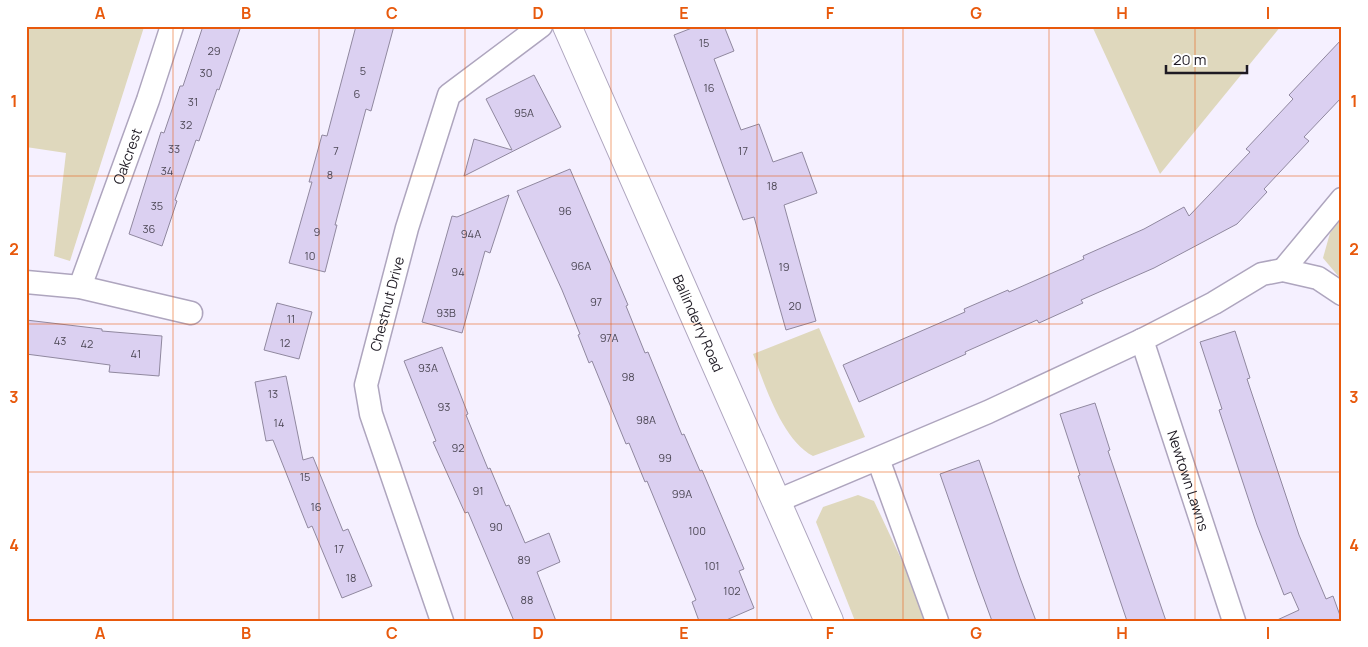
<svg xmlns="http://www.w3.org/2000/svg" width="1368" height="647" font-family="Manrope,sans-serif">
	<rect width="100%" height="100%" fill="#f5f0ff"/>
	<!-- green -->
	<g fill="#dfd8bd">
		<polygon points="26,26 144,27 70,261 54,256 66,153 26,147"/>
		<polygon points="1092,26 1281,26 1160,174"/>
		<polygon points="1342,218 1342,278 1339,277 1323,258 1330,233"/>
		<path d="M819,328L865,437L813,456C782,440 765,385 753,354Z"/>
		<polygon points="858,495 874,501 919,597 927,621 855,621 816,522 823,507"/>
	</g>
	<!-- building -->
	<g fill="#dbd0f1" stroke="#90889f">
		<polygon points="203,26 241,26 219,90 217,89 199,141 196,140 175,200 177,201 162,246 129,234 161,132 164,133 180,86 183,86"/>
		<polygon points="356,26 394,26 371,111 366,109 335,225 337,225 325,272 289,263 312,182 309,182 322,135 327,136"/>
		<polygon points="697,26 724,26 734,51 714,59 741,130 759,124 773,162 802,152 817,193 784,205 816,321 786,330 754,217 743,220 674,35"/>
		<polygon points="1342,39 1342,97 1304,137 1309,141 1264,189 1267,192 1237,224 1154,268 1081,300 1083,303 1039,323 1037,320 965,352 966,354 859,402 843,365 965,312 964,309 1008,290 1009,292 1084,259 1083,256 1144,229 1184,207 1189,216 1250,152 1246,149 1293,99 1289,95"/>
		<polygon points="534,75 561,127 464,176 474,139 512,150 486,99"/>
		<polygon points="570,169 628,305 626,306 645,353 648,352 682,435 684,434 700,471 702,470 744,569 739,571 754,608 724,621 699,621 692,602 696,600 647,481 645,482 629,443 626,444 592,361 589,363 578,335 580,334 562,290 517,191"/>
		<polygon points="509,195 490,253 485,251 462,333 422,322 452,216 457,217"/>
		<polygon points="277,303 312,312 299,359 264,350"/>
		<polygon points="26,320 102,329 102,331 162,336 159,376 109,372 110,365 26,354"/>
		<polygon points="1235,331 1250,378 1247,379 1299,535 1326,599 1333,596 1342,621 1275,621 1299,610 1291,592 1284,595 1257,525 1219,410 1222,409 1200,342"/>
		<polygon points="442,347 468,414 466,415 488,469 490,468 506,506 509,505 525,543 549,533 560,562 537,572 556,621 514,621 468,512 465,513 433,442 436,441 404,361"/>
		<polygon points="286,376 303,460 313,457 343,531 348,529 372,586 342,598 312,526 308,528 273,440 266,441 255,382"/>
		<polygon points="1095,403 1110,450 1108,451 1166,621 1127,621 1078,476 1080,475 1060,414"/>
		<polygon points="979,460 1020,578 1036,621 992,621 977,580 940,474"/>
	</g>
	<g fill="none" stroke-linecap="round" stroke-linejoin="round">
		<defs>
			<g id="minor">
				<polyline points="1283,270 1342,199"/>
				<polyline points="26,282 80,287 191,313"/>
				<path id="s1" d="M80,287L148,100L172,26"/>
				<path id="s2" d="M1142,340L1234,621"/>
				<polyline points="878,459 937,621"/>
				<polyline points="777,501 988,412 1142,340 1214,303 1262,274 1283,270 1318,278 1342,294"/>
				<path id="s3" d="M442,621L371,414L366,385L407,228L449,95L541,26"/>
			</g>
			<g id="tertiary">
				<path id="s4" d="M567,26L829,621"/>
			</g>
		</defs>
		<!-- minor casing -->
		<use href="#minor" stroke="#aea5be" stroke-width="25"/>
		<!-- tertiary casing -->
		<use href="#tertiary" stroke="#aea5be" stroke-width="30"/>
		<!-- minor -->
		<use href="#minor" stroke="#fff" stroke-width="22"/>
		<!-- tertiary -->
		<use href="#tertiary" stroke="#fff" stroke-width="28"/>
	</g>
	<!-- grid -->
	<path fill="none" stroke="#e8590c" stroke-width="1" stroke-opacity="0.55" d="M173,26V621M319,26V621M465,26V621M611,26V621M757,26V621M903,26V621M1049,26V621M1195,26V621M26,176H1342M26,324H1342M26,472H1342"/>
	<g text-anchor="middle" stroke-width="4" stroke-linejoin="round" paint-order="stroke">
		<!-- number labels -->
		<g font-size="11" fill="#4d4856">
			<text x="704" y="47">15</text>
			<text x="214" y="55">29</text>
			<text x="363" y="75">5</text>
			<text x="206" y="77">30</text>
			<text x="709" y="92">16</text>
			<text x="357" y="98">6</text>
			<text x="193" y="106">31</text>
			<text x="524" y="117">95A</text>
			<text x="186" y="129">32</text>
			<text x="174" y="153">33</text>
			<text x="336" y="155">7</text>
			<text x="743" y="155">17</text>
			<text x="167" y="175">34</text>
			<text x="330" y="179">8</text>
			<text x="772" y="190">18</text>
			<text x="157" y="210">35</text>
			<text x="565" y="215">96</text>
			<text x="149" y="233">36</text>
			<text x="317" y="236">9</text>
			<text x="471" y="238">94A</text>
			<text x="310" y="260">10</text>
			<text x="581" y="270">96A</text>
			<text x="784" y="271">19</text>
			<text x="458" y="276">94</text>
			<text x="596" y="306">97</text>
			<text x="795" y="310">20</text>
			<text x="446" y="317">93B</text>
			<text x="291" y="323">11</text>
			<text x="609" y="342">97A</text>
			<text x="60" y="345">43</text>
			<text x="285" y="347">12</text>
			<text x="87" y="348">42</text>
			<text x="136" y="358">41</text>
			<text x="428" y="372">93A</text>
			<text x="628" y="381">98</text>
			<text x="273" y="398">13</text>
			<text x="444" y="411">93</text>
			<text x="646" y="424">98A</text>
			<text x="279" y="427">14</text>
			<text x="458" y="452">92</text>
			<text x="665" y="462">99</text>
			<text x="305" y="481">15</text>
			<text x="478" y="495">91</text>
			<text x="682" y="498">99A</text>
			<text x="316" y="511">16</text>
			<text x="496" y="531">90</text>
			<text x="697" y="535">100</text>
			<text x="339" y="553">17</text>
			<text x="524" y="564">89</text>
			<text x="712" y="570">101</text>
			<text x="351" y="582">18</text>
			<text x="732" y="595">102</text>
			<text x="527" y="604">88</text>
		</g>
		<!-- street labels -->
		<g font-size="14" fill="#1e1a23" stroke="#fff">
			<text dy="5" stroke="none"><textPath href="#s1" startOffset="139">Oakcrest</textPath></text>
			<text dy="5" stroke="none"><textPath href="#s3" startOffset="332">Chestnut Drive</textPath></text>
			<text dy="5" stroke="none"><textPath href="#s4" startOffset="325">Ballinderry Road</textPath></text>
			<text dy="5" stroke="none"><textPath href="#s2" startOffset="148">Newtown Lawns</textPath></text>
		</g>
	</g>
	<!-- border -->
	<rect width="1368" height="647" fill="none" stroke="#ffffff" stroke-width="55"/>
	<!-- scale -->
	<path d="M1166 65v8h81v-8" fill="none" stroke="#1e1a23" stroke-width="2.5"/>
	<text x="1173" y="65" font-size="15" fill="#1e1a23" stroke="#ffffff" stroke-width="4" paint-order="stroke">20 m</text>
	<rect x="28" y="28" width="1312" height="592" fill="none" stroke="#e8590c" stroke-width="2"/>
	<g font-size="16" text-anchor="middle" font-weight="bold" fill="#e8590c">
		<text x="100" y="19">A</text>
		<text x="246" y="19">B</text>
		<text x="392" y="19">C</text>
		<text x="538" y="19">D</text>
		<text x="684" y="19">E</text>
		<text x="830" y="19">F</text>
		<text x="976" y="19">G</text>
		<text x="1122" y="19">H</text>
		<text x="1268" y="19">I</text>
		<text x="14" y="107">1</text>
		<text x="1354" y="107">1</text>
		<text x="14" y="255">2</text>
		<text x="1354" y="255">2</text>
		<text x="14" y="403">3</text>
		<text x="1354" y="403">3</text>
		<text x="14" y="551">4</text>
		<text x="1354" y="551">4</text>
		<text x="100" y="639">A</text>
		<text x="246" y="639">B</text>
		<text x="392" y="639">C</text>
		<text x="538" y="639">D</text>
		<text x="684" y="639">E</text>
		<text x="830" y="639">F</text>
		<text x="976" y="639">G</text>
		<text x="1122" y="639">H</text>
		<text x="1268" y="639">I</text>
	</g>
</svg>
